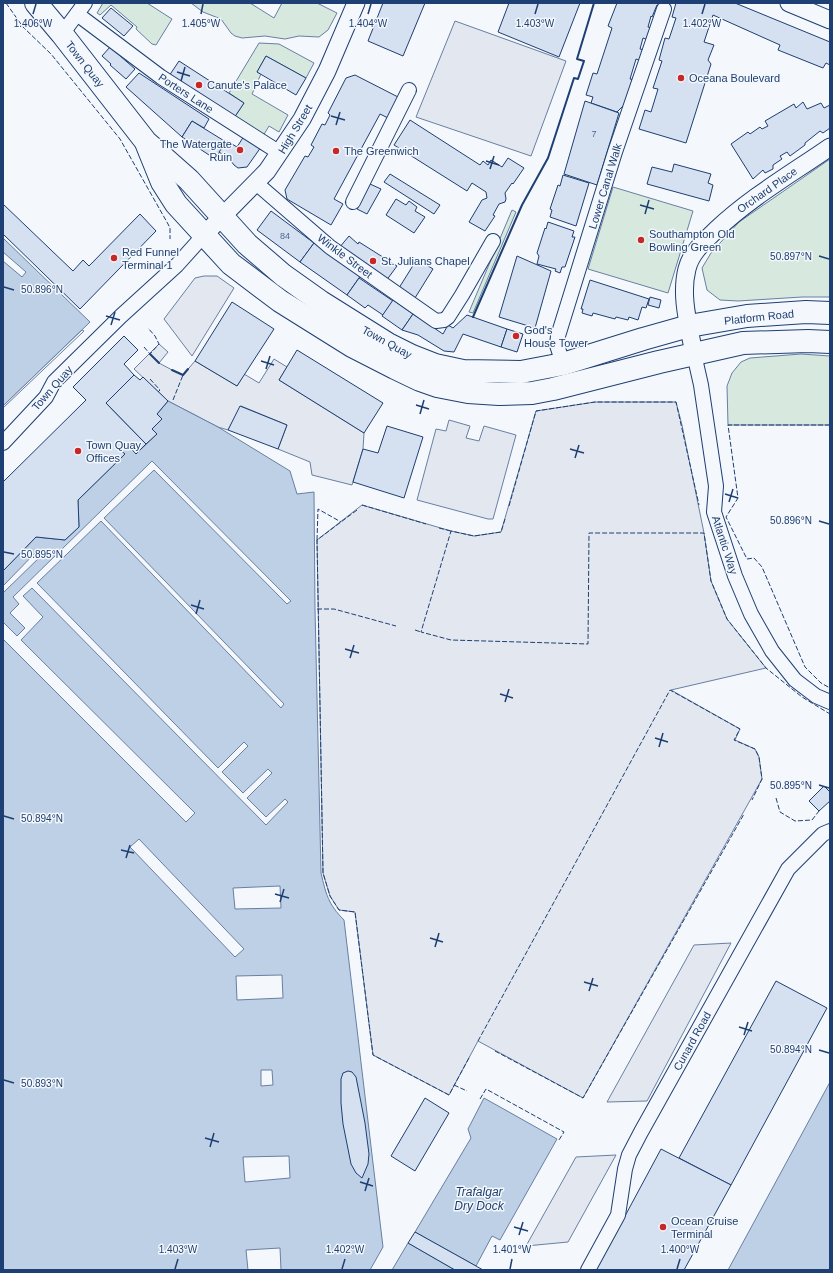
<svg xmlns="http://www.w3.org/2000/svg" width="833" height="1273" font-family="Helvetica,sans-serif">
	<rect width="100%" height="100%" fill="#f4f7fb"/>
	<!-- green -->
	<g fill="#d7e8df" stroke="#687fa3">
		<polygon points="103,3 147,3 172,19 156,45 152,44 136,29 137,27 111,5 100,15 97,13"/>
		<polygon points="191,3 250,3 274,18 282,3 317,3 337,13 328,30 319,37 299,36 285,39 265,36 242,38 235,36 231,33 221,19 203,12"/>
		<polygon points="259,43 279,44 314,63 306,78 266,56 257,72 261,74 252,94 288,115 279,132 269,126 263,136 234,118 244,103 229,93"/>
		<polygon points="830,159 830,297 802,297 738,301 720,300 707,290 702,268 711,253 739,222"/>
		<polygon points="613,187 693,211 668,293 588,269"/>
		<polygon points="512,210 516,212 473,313 469,312"/>
		<polygon points="801,354 830,356 830,425 728,425 727,386 732,373 741,362 750,358"/>
	</g>
	<!-- parking -->
	<g fill="#e3e8f0" stroke="#687fa3">
		<polygon points="455,21 566,61 531,156 416,117"/>
		<polygon points="204,276 217,276 234,288 192,356 164,319 195,278"/>
		<polygon points="159,344 168,352 159,363 172,370 183,375 195,361 237,386 244,374 259,383 274,359 287,367 279,380 364,433 363,449 352,485 312,475 310,462 278,449 287,425 241,406 228,430 218,427 168,401 134,369"/>
		<polygon points="595,402 676,402 682,425 704,533 711,581 727,619 766,668 671,690 740,729 735,740 755,749 759,757 762,779 583,1098 478,1041 449,1095 373,1055 355,912 339,910 330,896 323,873 317,540 362,505 451,531 474,536 501,532 536,411"/>
		<polygon points="449,420 470,426 466,438 479,441 484,426 516,435 493,519 488,519 417,500 436,429 446,431"/>
		<polygon points="731,943 647,1101 607,1102 694,945"/>
		<polygon points="616,1155 568,1242 526,1246 576,1157"/>
	</g>
	<!-- water -->
	<g fill="#bed0e5" stroke="#687fa3">
		<polygon points="3,238 90,322 3,406"/>
		<path d="M168,401L218,427L290,471L297,494L314,492L315,609L321,873C326,894 328,904 344,920L383,1247L370,1270H3V571L36,537L65,540L79,527L78,500L124,455L119,449L126,443L137,453L157,434L152,429L157,414Z"/>
		<polygon points="830,1082 830,1270 728,1270"/>
		<polygon points="484,1098 557,1139 500,1240 492,1236 476,1266 415,1232 471,1138 468,1129"/>
		<polygon points="408,1243 455,1270 392,1270"/>
	</g>
	<!-- pier -->
	<g fill="#f4f7fb" stroke="#687fa3">
		<polygon points="3,252 26,272 22,277 3,261"/>
		<polygon points="82,330 84,331 3,408 3,406"/>
		<polygon points="152,461 291,601 287,604 154,470 104,518 284,704 281,708 101,521 37,583 218,768 244,742 248,746 222,772 243,793 268,769 272,773 247,798 266,817 285,799 288,802 266,825 32,588 23,596 43,617 21,640 195,813 186,822 3,639 3,622 17,636 25,628 10,613 19,604 13,597"/>
		<polygon points="38,550 43,554 3,593 3,586"/>
		<polygon points="139,839 244,949 235,957 130,847"/>
		<polygon points="280,886 281,908 235,909 233,888"/>
		<polygon points="282,975 283,998 237,1000 236,976"/>
		<polygon points="261,1070 272,1070 273,1085 261,1086"/>
		<polygon points="289,1156 290,1178 245,1182 243,1157"/>
		<polygon points="280,1248 281,1270 248,1270 246,1250"/>
	</g>
	<!-- building -->
	<g fill="#d5e0f0" stroke="#1d3f73">
		<polygon points="383,3 425,3 403,56 368,41"/>
		<polygon points="509,3 580,3 559,57 498,32"/>
		<polygon points="617,3 660,3 659,6 657,5 652,17 651,16 648,27 652,28 648,40 643,38 640,49 645,50 641,61 636,59 630,79 635,80 626,103 617,112 591,103 593,97 586,95 593,73 597,74 612,28 608,26"/>
		<polygon points="676,3 735,3 830,42 830,65 826,63 823,68 778,50 780,45 713,15 704,42 714,45 708,60 711,64 686,143 639,129 645,110 651,112 658,89 653,88 662,61 659,60 665,38 669,39 676,18 672,17"/>
		<polygon points="111,8 133,26 124,36 102,18"/>
		<polygon points="110,47 135,69 126,79 110,65 111,64 102,56"/>
		<polygon points="266,56 306,78 296,95 257,72"/>
		<polygon points="179,61 244,103 234,118 169,76"/>
		<polygon points="139,73 209,119 204,128 192,121 182,137 126,87"/>
		<polygon points="355,75 400,98 388,118 380,114 334,199 343,204 331,225 287,199 285,190 305,156 308,157 314,147 311,145 322,124 325,125 330,115 328,113 346,78"/>
		<polygon points="585,101 619,113 597,185 564,174"/>
		<polygon points="803,102 807,109 821,103 824,108 830,105 830,128 823,133 820,131 805,143 805,145 790,156 787,152 780,156 782,159 773,165 773,169 765,173 763,170 753,179 731,144 748,132 750,134 760,127 762,129 768,126 765,121 794,104 796,108"/>
		<polygon points="410,120 480,165 483,161 488,165 491,160 502,167 508,158 524,168 513,184 512,183 505,193 506,199 505,202 499,204 493,215 495,216 485,231 469,222 482,200 487,198 486,192 472,183 467,191 394,145"/>
		<polygon points="192,121 226,142 215,159 182,137"/>
		<polygon points="244,136 261,147 247,167 238,168 234,165 231,161 231,156 229,159 219,152 227,141 237,147"/>
		<polygon points="674,164 711,174 708,183 713,185 709,201 647,184 652,167 672,172"/>
		<polygon points="390,174 440,205 434,214 384,182"/>
		<polygon points="563,175 589,183 576,226 550,217 552,210 550,209 558,185 560,186"/>
		<polygon points="370,184 381,189 367,214 357,209"/>
		<polygon points="396,199 406,205 409,201 417,207 415,211 425,217 414,233 386,215"/>
		<polygon points="3,204 73,271 83,260 89,266 140,214 156,231 80,309 3,234"/>
		<polygon points="271,211 314,243 300,262 257,230"/>
		<polygon points="548,222 574,231 572,237 575,237 565,267 562,267 560,273 555,271 556,269 537,264 539,256 537,253 545,228 546,229"/>
		<polygon points="349,236 358,244 359,242 397,266 386,281 339,248"/>
		<polygon points="314,243 361,275 347,295 300,262"/>
		<polygon points="517,256 551,271 535,328 499,317"/>
		<polygon points="417,259 433,269 415,298 399,288"/>
		<polygon points="359,278 393,301 383,315 368,305 365,308 347,295"/>
		<polygon points="590,280 649,299 646,308 642,307 638,320 629,317 628,320 616,317 615,319 593,313 592,316 582,313 583,309 581,309"/>
		<polygon points="650,297 661,300 659,308 648,305"/>
		<polygon points="393,300 413,314 402,330 382,316"/>
		<polygon points="232,302 274,329 237,386 195,361"/>
		<polygon points="413,314 443,334 448,325 453,328 467,315 507,329 501,347 463,334 454,352 444,351 418,335 402,330"/>
		<polygon points="507,329 523,334 517,352 501,347"/>
		<polygon points="124,336 138,350 124,364 134,375 106,403 146,444 136,454 126,443 119,449 125,454 78,500 79,527 65,540 36,537 3,571 3,482 86,400 73,387"/>
		<polygon points="297,350 383,403 364,433 279,380"/>
		<polygon points="134,375 140,380 143,377 168,401 157,414 162,419 152,429 157,434 146,444 106,403"/>
		<polygon points="240,406 287,425 278,449 228,430"/>
		<polygon points="387,426 423,437 404,498 353,482 363,449 378,453"/>
		<polygon points="824,786 830,792 830,801 819,811 809,801"/>
		<polygon points="776,981 827,1008 731,1185 679,1158"/>
		<polygon points="348,1071 352,1072 356,1077 365,1123 369,1154 368,1164 362,1178 356,1173 351,1164 343,1124 341,1103 341,1079 343,1073"/>
		<polygon points="425,1098 449,1113 415,1171 391,1156"/>
		<polygon points="661,1149 731,1185 684,1270 596,1270"/>
		<polygon points="415,1232 476,1266 483,1270 455,1270 408,1243"/>
	</g>
	<g fill="none" stroke-linecap="round" stroke-linejoin="round">
		<defs>
			<g id="minor">
				<polyline points="77,14 161,77 280,153"/>
				<polyline points="62,34 85,3"/>
				<polyline points="256,183 330,247 436,321 444,320 448,317 462,295 493,241"/>
				<polyline points="353,202 409,90"/>
				<polyline points="694,354 701,385 716,486 714,512 735,576 751,614 772,651 795,680 816,696 830,702"/>
				<polyline points="563,364 557,345 558,336 615,152 664,9"/>
				<polyline points="3,443 46,397 54,382 121,316 177,265 204,235"/>
				<polyline points="588,1270 618,1215 625,1169 629,1155 641,1132 788,869 823,834 830,831"/>
			</g>
			<g id="tertiary">
				<polyline points="789,3 830,20"/>
				<polyline points="204,235 267,171 302,119 327,71 356,3"/>
				<path d="M694,354C689,326 680,296 687,269C691,252 705,241 716,230C751,197 791,174 830,147"/>
			</g>
			<g id="primary">
				<polyline points="36,3 62,34 146,142 189,180 247,244 283,275 321,302 388,344 412,356 435,365 463,371 521,372 563,364 643,339 689,326 747,316 806,312 830,313"/>
				<polyline points="147,145 162,182 176,204 231,264 280,301 352,346 395,368 420,380 437,386 468,392 499,394 532,393 553,389 659,362 743,343 808,341 830,342"/>
			</g>
		</defs>
		<!-- minor casing -->
		<use href="#minor" stroke="#1d3f73" stroke-width="16"/>
		<!-- tertiary casing -->
		<use href="#tertiary" stroke="#1d3f73" stroke-width="19"/>
		<!-- primary casing -->
		<use href="#primary" stroke="#1d3f73" stroke-width="24"/>
		<!-- minor -->
		<use href="#minor" stroke="#f4f7fb" stroke-width="14"/>
		<!-- tertiary -->
		<use href="#tertiary" stroke="#f4f7fb" stroke-width="17"/>
		<!-- primary -->
		<use href="#primary" stroke="#f4f7fb" stroke-width="22"/>
		<!-- fence -->
		<g stroke="#1d3f73" stroke-width="1" stroke-dasharray="5 2" stroke-linecap="butt">
			<polyline points="6,3 23,27 51,54 120,139 168,224 170,228 170,239"/>
			<polyline points="144,347 150,354 159,344 155,336 148,328"/>
			<polyline points="150,379 160,390 158,392"/>
			<polyline points="173,400 183,375"/>
			<polyline points="830,425 728,425 738,498 726,517 747,559 754,558 762,567 805,667 821,683 830,688"/>
			<polyline points="362,505 426,524"/>
			<polyline points="509,506 536,411 595,402 676,402 699,505"/>
			<polyline points="357,510 317,540 323,873 330,896 339,910 355,912 373,1055 449,1095 470,1056"/>
			<polyline points="505,519 501,532 474,536 451,531 421,632 451,640 588,644 589,533 704,533 711,581 727,619 766,668 802,697 830,714"/>
			<polyline points="439,528 451,531"/>
			<polyline points="317,540 318,509 341,522"/>
			<polyline points="317,609 334,609 396,626"/>
			<polyline points="415,630 421,632"/>
			<polyline points="776,798 780,812 795,821 812,820 819,811"/>
			<polyline points="478,1041 670,690 740,729 734,740 755,749 759,757 762,779 752,800"/>
			<polyline points="495,1051 583,1098 744,814"/>
			<polyline points="454,1085 467,1091"/>
			<polyline points="480,1099 486,1089 564,1132 559,1140"/>
		</g>
		<!-- wall -->
		<g stroke="#1d3f73" stroke-width="2">
			<polyline points="473,317 522,205 548,158 574,78 578,79 584,61 577,59 594,3"/>
			<polyline points="150,354 159,363"/>
			<polyline points="172,370 183,375 188,369"/>
		</g>
	</g>
	<!-- ticks -->
	<path fill="none" stroke="#1d3f73" stroke-width="1.5" d="M33,14L36,4M201,14L203,4M368,14L371,4M535,14L538,4M702,14L705,4M177,72L190,76M181,81L185,67M331,116L345,120M336,125L340,112M486,161L499,165M490,169L494,156M640,205L654,209M645,214L649,200M819,256L829,259M4,287L14,290M106,316L120,320M111,325L115,312M261,361L274,365M266,369L270,356M416,405L429,409M420,414L424,400M570,449L584,453M575,458L579,445M725,494L738,498M729,502L733,489M819,521L829,524M4,552L14,554M191,605L204,609M196,614L200,600M345,649L359,653M350,658L354,645M500,694L513,698M505,702L509,689M655,738L668,742M659,747L663,733M819,785L829,788M4,816L14,819M121,850L134,853M126,858L130,845M275,894L289,898M280,902L284,889M430,938L443,942M435,947L439,933M584,982L598,986M589,991L593,978M739,1027L752,1031M744,1035L748,1022M819,1050L829,1053M4,1080L14,1083M205,1138L219,1142M210,1147L214,1133M360,1182L373,1186M365,1191L369,1178M514,1227L528,1231M519,1235L523,1222M175,1269L178,1259M342,1269L345,1259M510,1269L512,1259M677,1269L680,1259"/>
	<!-- markers -->
	<g fill="#c62828" stroke="#f4f7fb" stroke-width="1.5">
		<circle cx="681" cy="78" r="4"/>
		<circle cx="199" cy="85" r="4"/>
		<circle cx="240" cy="150" r="4"/>
		<circle cx="336" cy="151" r="4"/>
		<circle cx="641" cy="240" r="4"/>
		<circle cx="114" cy="258" r="4"/>
		<circle cx="373" cy="261" r="4"/>
		<circle cx="516" cy="336" r="4"/>
		<circle cx="78" cy="451" r="4"/>
		<circle cx="663" cy="1227" r="4"/>
	</g>
	<g text-anchor="middle" stroke-width="3" stroke-linejoin="round" paint-order="stroke">
		<!-- number labels -->
		<g font-size="9" fill="#4b6792">
			<text x="594" y="137">7</text>
			<text x="285" y="239">84</text>
		</g>
		<!-- street labels -->
		<g font-size="11" fill="#1d3f73" stroke="#f4f7fb">
			<text transform="translate(85 64) rotate(52)" y="4">Town Quay</text>
			<text transform="translate(186 93) rotate(33)" y="4">Porters Lane</text>
			<text transform="translate(295 129) rotate(-59)" y="4">High Street</text>
			<text transform="translate(605 186) rotate(-73)" y="4">Lower Canal Walk</text>
			<text transform="translate(767 190) rotate(-35)" y="4">Orchard Place</text>
			<text transform="translate(345 256) rotate(37)" y="4">Winkle Street</text>
			<text transform="translate(759 317) rotate(-6)" y="4">Platform Road</text>
			<text transform="translate(387 342) rotate(29)" y="4">Town Quay</text>
			<text transform="translate(52 388) rotate(-49)" y="4">Town Quay</text>
			<text transform="translate(725 545) rotate(72)" y="4">Atlantic Way</text>
			<text transform="translate(692 1041) rotate(-61)" y="4">Cunard Road</text>
		</g>
		<!-- poi labels -->
		<g font-size="11" fill="#1d3f73" stroke="#f4f7fb" text-anchor="start">
			<text x="689" y="82">Oceana Boulevard</text>
			<text x="207" y="89">Canute's Palace</text>
			<text x="232" y="148" text-anchor="end">The Watergate<tspan x="232" dy="13">Ruin</tspan></text>
			<text x="344" y="155">The Greenwich</text>
			<text x="649" y="238">Southampton Old<tspan x="649" dy="13">Bowling Green</tspan></text>
			<text x="122" y="256">Red Funnel<tspan x="122" dy="13">Terminal 1</tspan></text>
			<text x="381" y="265">St. Julians Chapel</text>
			<text x="524" y="334">God's<tspan x="524" dy="13">House Tower</tspan></text>
			<text x="86" y="449">Town Quay<tspan x="86" dy="13">Offices</tspan></text>
			<text x="671" y="1225">Ocean Cruise<tspan x="671" dy="13">Terminal</tspan></text>
		</g>
		<!-- water labels -->
		<g font-size="12" font-style="italic" fill="#1d3f73" stroke="#f4f7fb">
			<text x="479" y="1196">Trafalgar<tspan x="479" dy="14">Dry Dock</tspan></text>
		</g>
	</g>
	<g font-size="10" text-anchor="middle" fill="#1d3f73" stroke="#f4f7fb" stroke-width="3" stroke-linejoin="round" paint-order="stroke">
		<text x="33" y="27">1.406°W</text>
		<text x="201" y="27">1.405°W</text>
		<text x="368" y="27">1.404°W</text>
		<text x="535" y="27">1.403°W</text>
		<text x="702" y="27">1.402°W</text>
		<text x="791" y="260">50.897°N</text>
		<text x="42" y="293">50.896°N</text>
		<text x="791" y="524">50.896°N</text>
		<text x="42" y="558">50.895°N</text>
		<text x="791" y="789">50.895°N</text>
		<text x="42" y="822">50.894°N</text>
		<text x="791" y="1053">50.894°N</text>
		<text x="42" y="1087">50.893°N</text>
		<text x="178" y="1253">1.403°W</text>
		<text x="345" y="1253">1.402°W</text>
		<text x="512" y="1253">1.401°W</text>
		<text x="680" y="1253">1.400°W</text>
	</g>
	<!-- border -->
	<rect width="833" height="1273" fill="none" stroke="#1d3f73" stroke-width="8"/>
</svg>
